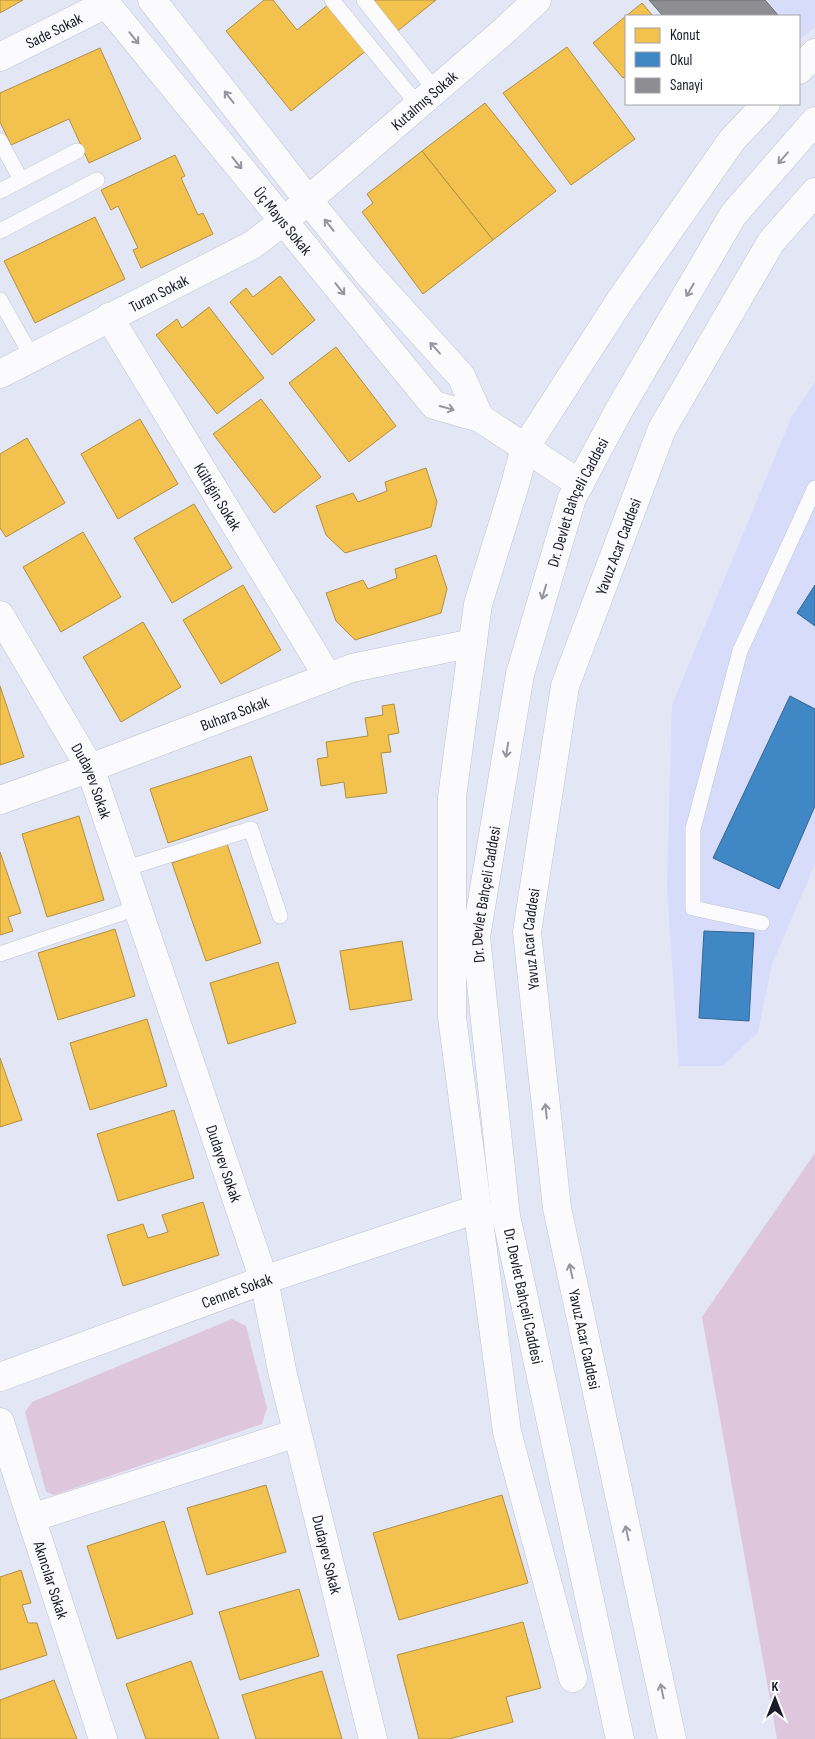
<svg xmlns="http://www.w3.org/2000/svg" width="815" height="1739" font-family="'Sofia Sans Condensed',sans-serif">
	<rect width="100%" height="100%" fill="#e3e6f5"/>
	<!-- built -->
	<g fill="#d6dcf9">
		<polygon points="767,0 815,0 815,27 800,39 799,16 781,16"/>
		<polygon points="815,382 815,864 772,964 758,1032 723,1066 679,1066 667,888 672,705 792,416"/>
	</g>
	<!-- green -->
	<g fill="#dec7dd">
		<polygon points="815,1153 815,1739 777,1739 702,1317"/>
		<polygon points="232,1319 246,1326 267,1408 262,1424 54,1495 46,1492 25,1412 32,1402"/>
	</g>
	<!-- homes -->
	<g fill="#f2c14e" stroke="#b18f42">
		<polygon points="0,0 23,0 0,13"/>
		<polygon points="264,0 273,0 297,30 329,4 367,50 291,111 226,31"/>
		<polygon points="369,0 436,0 395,33"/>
		<polygon points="642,3 653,16 626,16 626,76 623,78 593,43"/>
		<polygon points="567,47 635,139 571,185 503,93"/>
		<polygon points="100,48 141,139 89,163 69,119 11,145 0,122 0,93"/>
		<polygon points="485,103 556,191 493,240 422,151"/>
		<polygon points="422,151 493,240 423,294 362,212 373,203 367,194"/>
		<polygon points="175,155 185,176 181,178 198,215 203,213 213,234 141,268 133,250 138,248 118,206 111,210 101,190"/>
		<polygon points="95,217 125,279 35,323 4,261"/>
		<polygon points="280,276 315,320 272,355 230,302 246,288 253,297"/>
		<polygon points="209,307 264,378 217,414 156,335 177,319 182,328"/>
		<polygon points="336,347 396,426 349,462 289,383"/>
		<polygon points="261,399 321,477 274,513 213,434"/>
		<polygon points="140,419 178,484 118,519 81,454"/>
		<polygon points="27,438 65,503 6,537 0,528 0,454"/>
		<polygon points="426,468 437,502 431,527 345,553 326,535 316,506 353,493 358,502 387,491 385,482"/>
		<polygon points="194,504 232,568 172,603 134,538"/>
		<polygon points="83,532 121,597 61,632 23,567"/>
		<polygon points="436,555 447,589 441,613 355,640 336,621 326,593 363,580 368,589 397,578 395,569"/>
		<polygon points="243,585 281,650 221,684 183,620"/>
		<polygon points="143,622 181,687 121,722 83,657"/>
		<polygon points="0,686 24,757 0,765"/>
		<polygon points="394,704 399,733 388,735 391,752 381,753 387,793 346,798 344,782 321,786 317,759 328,757 326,742 368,736 365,718 383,715 382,706"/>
		<polygon points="251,756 268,810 168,843 150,789"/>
		<polygon points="79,816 104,900 47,917 22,834"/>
		<polygon points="227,844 261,943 206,961 172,863"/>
		<polygon points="0,852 21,913 8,917 13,931 0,935"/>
		<polygon points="115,929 135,996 58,1020 38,953"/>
		<polygon points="402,941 412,1000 350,1010 340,951"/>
		<polygon points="278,962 296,1023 228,1044 210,983"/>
		<polygon points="147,1019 167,1086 90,1110 70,1043"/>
		<polygon points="0,1058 22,1120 0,1127"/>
		<polygon points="174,1110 194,1178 118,1201 97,1134"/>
		<polygon points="203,1202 219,1255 123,1286 107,1235 143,1224 148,1238 168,1232 162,1215"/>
		<polygon points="266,1485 286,1552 207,1575 187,1508"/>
		<polygon points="502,1495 528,1583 399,1620 373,1533"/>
		<polygon points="164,1521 193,1614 117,1639 87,1546"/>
		<polygon points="21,1570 31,1603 22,1605 28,1623 37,1623 47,1655 0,1670 0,1577"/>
		<polygon points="299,1589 319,1656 240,1680 219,1612"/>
		<polygon points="523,1622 541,1688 506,1697 513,1722 449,1739 419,1739 397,1655"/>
		<polygon points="191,1661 219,1739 146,1739 126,1684"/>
		<polygon points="322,1671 342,1739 256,1739 242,1695"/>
		<polygon points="54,1680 77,1739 0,1739 0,1700"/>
	</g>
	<!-- schools -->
	<g fill="#3f88c5" stroke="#346796">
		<polygon points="815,585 815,626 797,613"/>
		<polygon points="790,696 815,709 815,806 779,889 713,858"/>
		<polygon points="704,931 754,933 749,1021 699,1018"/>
	</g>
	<!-- industry -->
	<polygon fill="#8d8d92" stroke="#6a6b72" points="649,0 765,0 779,16 663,16"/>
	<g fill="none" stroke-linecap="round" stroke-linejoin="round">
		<defs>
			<g id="lane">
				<polyline points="332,0 418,105"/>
				<polyline points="364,0 435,90"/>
				<polyline points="0,141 21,180"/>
				<polyline points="0,191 77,151"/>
				<polyline points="0,231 97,180"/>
				<polyline points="0,300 32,357"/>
				<polyline points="124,869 251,829 280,916"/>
				<polyline points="762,923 693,908 693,829 740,651 815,488"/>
				<polyline points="0,954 137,908"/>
			</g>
			<g id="street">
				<path id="s1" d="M103,0L434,405L480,418L580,484"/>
				<polyline points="152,0 308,200 365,270 461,376 480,418"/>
				<path id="s2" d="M0,57L106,4"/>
				<polyline points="799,70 815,53"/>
				<path id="s3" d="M109,317L328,677"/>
				<path id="s4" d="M0,374L252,245L284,221L505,30L537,0"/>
				<path id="s5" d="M0,615L90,768L264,1280L283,1375L373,1739"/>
				<path id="s6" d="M0,800L90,768L352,668L473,643"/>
				<path id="s7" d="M0,1377L264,1280L477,1209"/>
				<path id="s8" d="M0,1422L103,1739"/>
				<polyline points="31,1518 297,1433"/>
				<polyline points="573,1678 507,1432 452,1017 452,797 478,604 514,488 525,448 619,302 732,140 766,104"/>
			</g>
			<g id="primary">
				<path id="s9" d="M620,1739L506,1216L476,937L520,674L572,498L619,410L733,215L815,121"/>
				<path id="s10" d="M672,1739L557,1208L527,932L565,686L662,429L771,242L815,192"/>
			</g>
		</defs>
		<!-- lane casing -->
		<use href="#lane" stroke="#c0c3d0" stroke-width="16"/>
		<!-- street casing -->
		<use href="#street" stroke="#c0c3d0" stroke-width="29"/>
		<!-- primary casing -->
		<use href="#primary" stroke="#c0c3d0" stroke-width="29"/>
		<!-- lane -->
		<use href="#lane" stroke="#fbfbfe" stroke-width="15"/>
		<!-- street -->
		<use href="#street" stroke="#fbfbfe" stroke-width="28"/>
		<!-- primary -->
		<use href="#primary" stroke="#fbfbfe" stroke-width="28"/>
	</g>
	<!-- one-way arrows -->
	<defs><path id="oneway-shaft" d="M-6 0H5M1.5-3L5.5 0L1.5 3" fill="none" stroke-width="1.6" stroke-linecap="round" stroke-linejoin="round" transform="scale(1.25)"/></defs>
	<g stroke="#95969d">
		<use href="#oneway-shaft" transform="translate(134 38) rotate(51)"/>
		<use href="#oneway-shaft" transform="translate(229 97) rotate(-128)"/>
		<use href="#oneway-shaft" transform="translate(783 158) rotate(131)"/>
		<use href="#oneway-shaft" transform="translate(237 163) rotate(51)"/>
		<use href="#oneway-shaft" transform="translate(329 225) rotate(-129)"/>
		<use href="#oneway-shaft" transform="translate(340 289) rotate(51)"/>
		<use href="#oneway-shaft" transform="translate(690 290) rotate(120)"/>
		<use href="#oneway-shaft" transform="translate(435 348) rotate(-132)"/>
		<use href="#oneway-shaft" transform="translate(447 408) rotate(15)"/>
		<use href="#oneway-shaft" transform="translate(544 592) rotate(107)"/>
		<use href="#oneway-shaft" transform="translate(507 750) rotate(99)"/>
		<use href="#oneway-shaft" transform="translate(546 1111) rotate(-96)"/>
		<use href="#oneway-shaft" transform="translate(571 1271) rotate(-102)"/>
		<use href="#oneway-shaft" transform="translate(627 1533) rotate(-102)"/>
		<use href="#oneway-shaft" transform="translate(662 1691) rotate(-102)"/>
	</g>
	<g text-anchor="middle" stroke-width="5" stroke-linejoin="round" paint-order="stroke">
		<!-- street labels -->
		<g font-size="16" fill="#191b27" stroke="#fff">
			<text dy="6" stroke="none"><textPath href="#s2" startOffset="60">Sade Sokak</textPath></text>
			<text dy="6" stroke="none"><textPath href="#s4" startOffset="508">Kutalmış Sokak</textPath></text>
			<text dy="6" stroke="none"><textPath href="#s1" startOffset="285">Üç Mayıs Sokak</textPath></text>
			<text dy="6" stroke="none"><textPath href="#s4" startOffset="178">Turan Sokak</textPath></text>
			<text dy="6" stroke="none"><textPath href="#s3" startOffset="210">Kültigin Sokak</textPath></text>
			<text dy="6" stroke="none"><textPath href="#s9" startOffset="1264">Dr. Devlet Bahçeli Caddesi</textPath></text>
			<text dy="6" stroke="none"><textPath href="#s10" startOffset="1219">Yavuz Acar Caddesi</textPath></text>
			<text dy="6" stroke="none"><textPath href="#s6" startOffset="250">Buhara Sokak</textPath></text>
			<text dy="6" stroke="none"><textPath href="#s5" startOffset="190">Dudayev Sokak</textPath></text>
			<text dy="6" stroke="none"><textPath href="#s9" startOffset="859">Dr. Devlet Bahçeli Caddesi</textPath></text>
			<text dy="6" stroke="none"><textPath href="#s10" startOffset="814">Yavuz Acar Caddesi</textPath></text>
			<text dy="6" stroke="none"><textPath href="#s5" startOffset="595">Dudayev Sokak</textPath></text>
			<text dy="6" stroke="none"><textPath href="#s7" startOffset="252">Cennet Sokak</textPath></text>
			<text transform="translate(524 1296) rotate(78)" y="6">Dr. Devlet Bahçeli Caddesi</text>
			<text transform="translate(585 1339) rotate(78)" y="6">Yavuz Acar Caddesi</text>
			<text dy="6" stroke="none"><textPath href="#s5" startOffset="1000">Dudayev Sokak</textPath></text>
			<text dy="6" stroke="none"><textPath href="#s8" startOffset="166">Akıncılar Sokak</textPath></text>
		</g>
	</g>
	<!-- legend -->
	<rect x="625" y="15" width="175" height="90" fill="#ffffff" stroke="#a3a4a9"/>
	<rect x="635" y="28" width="25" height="15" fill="#f2c14e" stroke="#a3a4a9"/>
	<text x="670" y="40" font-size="15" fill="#191b27">Konut</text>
	<rect x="635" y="52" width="25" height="15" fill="#3f88c5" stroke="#a3a4a9"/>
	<text x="670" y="65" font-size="15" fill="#191b27">Okul</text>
	<rect x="635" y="78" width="25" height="15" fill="#8d8d92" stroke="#a3a4a9"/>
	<text x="670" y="90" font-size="15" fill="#191b27">Sanayi</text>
	<!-- north arrow -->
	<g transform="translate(775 1699)" stroke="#ffffff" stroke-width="4" paint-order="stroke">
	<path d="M0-4L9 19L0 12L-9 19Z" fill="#191b27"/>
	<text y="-8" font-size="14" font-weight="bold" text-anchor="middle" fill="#191b27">K</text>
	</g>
</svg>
